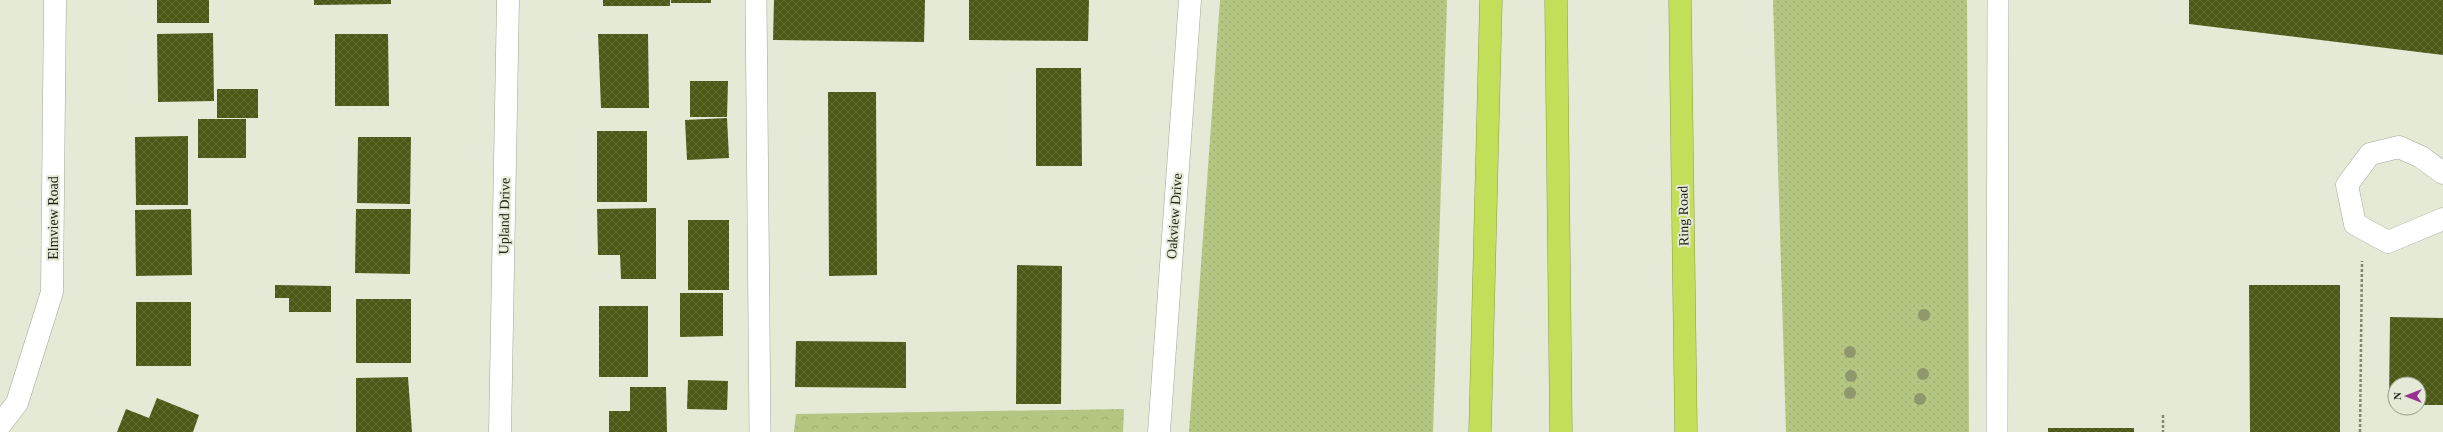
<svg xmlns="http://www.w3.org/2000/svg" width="2443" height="432" font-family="Georgia,serif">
	<defs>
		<pattern id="grass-dots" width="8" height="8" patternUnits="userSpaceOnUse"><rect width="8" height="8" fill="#b5c683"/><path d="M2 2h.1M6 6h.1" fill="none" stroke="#9baa71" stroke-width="1.8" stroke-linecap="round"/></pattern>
		<pattern id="forest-crowns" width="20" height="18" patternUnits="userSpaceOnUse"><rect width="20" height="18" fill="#b5c683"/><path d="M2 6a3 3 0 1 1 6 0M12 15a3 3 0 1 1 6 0" fill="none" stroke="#9baa71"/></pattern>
		<pattern id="building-cross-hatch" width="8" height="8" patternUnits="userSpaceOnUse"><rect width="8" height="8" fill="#4c5916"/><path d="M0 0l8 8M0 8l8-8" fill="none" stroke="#636d37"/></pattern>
	</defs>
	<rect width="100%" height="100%" fill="#e4ead5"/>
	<!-- grass -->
	<g fill="url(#grass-dots)">
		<polygon points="1220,0 1447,0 1433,432 1189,432"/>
		<polygon points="1773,0 1967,0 1969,432 1786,432"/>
	</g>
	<!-- forest -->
	<polygon fill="url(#forest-crowns)" points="1124,409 1123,432 794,432 796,414"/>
	<!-- building -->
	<g fill="url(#building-cross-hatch)">
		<rect x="157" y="0" width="52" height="23"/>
		<polygon points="314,0 391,0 391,4 314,5"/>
		<rect x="603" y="0" width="67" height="6"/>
		<rect x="671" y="0" width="40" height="3"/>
		<polygon points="774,0 925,0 924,42 773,40"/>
		<polygon points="969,0 1089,0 1088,41 969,40"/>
		<polygon points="2189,0 2443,0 2443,55 2189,24"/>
		<polygon points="213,33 214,101 158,102 157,34"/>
		<polygon points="335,34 388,34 389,106 335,106"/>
		<polygon points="598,34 648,34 649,108 601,108"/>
		<polygon points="1036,68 1081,68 1082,166 1036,166"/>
		<polygon points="690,81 728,81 727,117 690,117"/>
		<rect x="217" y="89" width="41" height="29"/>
		<polygon points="828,92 876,92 877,275 829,276"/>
		<polygon points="727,118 729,158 687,160 685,120"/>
		<rect x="198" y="119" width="48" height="39"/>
		<rect x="597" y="131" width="50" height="71"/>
		<polygon points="188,136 188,205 136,205 135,137"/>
		<polygon points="358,137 411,137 410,204 357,203"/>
		<polygon points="656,208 656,279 621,279 620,255 598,255 597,209"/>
		<polygon points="191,209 192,275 136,276 135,210"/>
		<polygon points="356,209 411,209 410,274 355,273"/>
		<rect x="688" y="220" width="41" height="70"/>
		<polygon points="1017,265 1062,266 1061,404 1016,404"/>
		<polygon points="275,285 331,286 331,312 289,312 289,298 275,298"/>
		<polygon points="2249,285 2340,285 2340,432 2250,432"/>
		<polygon points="680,293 723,293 723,336 680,337"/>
		<rect x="356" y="299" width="55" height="64"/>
		<rect x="136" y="302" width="55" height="64"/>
		<rect x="599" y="306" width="49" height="71"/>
		<polygon points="2390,317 2443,318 2443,405 2419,405 2419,384 2395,384 2395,404 2389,404"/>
		<polygon points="796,341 906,342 906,388 795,387"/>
		<polygon points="408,377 412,432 356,432 356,378"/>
		<polygon points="688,380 728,381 727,410 687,409"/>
		<polygon points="630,387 666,387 667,432 609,432 609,411 630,411"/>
		<polygon points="157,398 199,415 193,432 117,432 126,409 149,418"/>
		<rect x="2048" y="428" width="86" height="4"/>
	</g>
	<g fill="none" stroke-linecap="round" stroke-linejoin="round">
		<defs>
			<g id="lane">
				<polyline points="756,0 760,432"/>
				<polyline points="1997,432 1998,0"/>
			</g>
			<g id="street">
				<polyline points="2443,173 2421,157 2399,147 2370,154 2347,185 2355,224 2388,242 2443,219"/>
				<polyline points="0,425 17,403 52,292 55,0"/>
				<polyline points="1159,432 1190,0"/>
			</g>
			<polyline id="secondary" points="500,432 508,0"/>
			<g id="highway">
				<polyline points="1556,0 1561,432"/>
				<polyline points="1680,0 1686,432"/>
				<polyline points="1480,432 1491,0"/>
			</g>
		</defs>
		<!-- lane casing -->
		<use href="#lane" stroke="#a1a793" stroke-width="22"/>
		<!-- street casing -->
		<use href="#street" stroke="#a1a793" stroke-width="23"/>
		<!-- secondary casing -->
		<use href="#secondary" stroke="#a1a793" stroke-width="23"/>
		<!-- highway casing -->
		<use href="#highway" stroke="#8b9e44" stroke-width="23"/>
		<!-- path -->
		<g stroke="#828678" stroke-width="2.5" stroke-dasharray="3 2" stroke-linecap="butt">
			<polyline points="2163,415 2163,432"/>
			<polyline points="2360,432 2362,261"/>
		</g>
		<!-- lane -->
		<use href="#lane" stroke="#fff" stroke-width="21"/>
		<!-- street -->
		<use href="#street" stroke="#fff" stroke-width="22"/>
		<!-- secondary -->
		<use href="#secondary" stroke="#fff" stroke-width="22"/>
		<!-- highway -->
		<use href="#highway" stroke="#c3df59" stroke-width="22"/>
	</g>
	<!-- trees -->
	<g fill="#8e986c">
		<circle cx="1924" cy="315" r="6"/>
		<circle cx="1850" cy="352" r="6"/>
		<circle cx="1923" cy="374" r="6"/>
		<circle cx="1851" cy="376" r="6"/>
		<circle cx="1850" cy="393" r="6"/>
		<circle cx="1920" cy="399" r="6"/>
	</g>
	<g text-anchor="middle" stroke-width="4" stroke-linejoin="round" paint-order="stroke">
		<!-- street labels -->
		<g font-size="14" fill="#22241c" stroke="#e4ead5">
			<text transform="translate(504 216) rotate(-89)" y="5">Upland Drive</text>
			<text transform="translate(1174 216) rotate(-86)" y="5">Oakview Drive</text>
			<text transform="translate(1683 216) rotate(-91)" y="5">Ring Road</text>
			<text transform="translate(53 218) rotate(-90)" y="5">Elmview Road</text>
		</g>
	</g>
	<!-- north arrow -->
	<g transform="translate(2407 396) rotate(270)"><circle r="19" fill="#e4ead5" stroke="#969b8b"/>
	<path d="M0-3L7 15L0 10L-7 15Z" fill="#993194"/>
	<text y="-6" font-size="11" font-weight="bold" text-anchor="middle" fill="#22241c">N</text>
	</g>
</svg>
